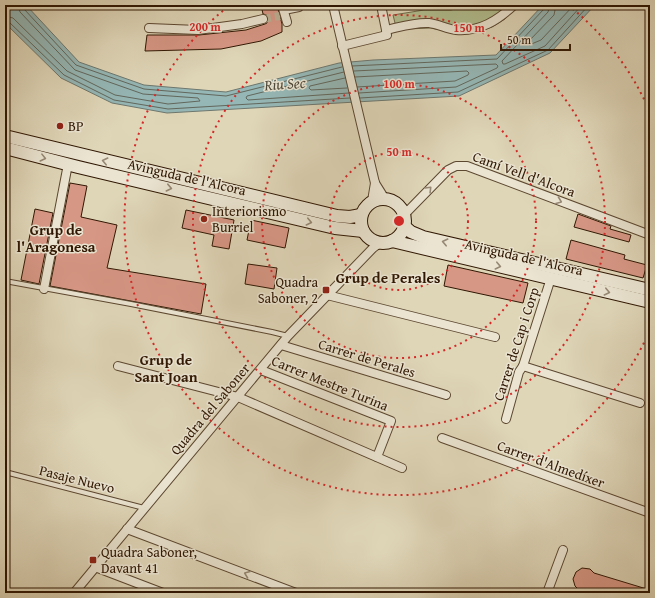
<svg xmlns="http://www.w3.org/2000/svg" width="655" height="598" font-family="'Gentium Book Plus',serif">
	<rect width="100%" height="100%" fill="#dfd6b8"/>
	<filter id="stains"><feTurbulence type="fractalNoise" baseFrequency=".005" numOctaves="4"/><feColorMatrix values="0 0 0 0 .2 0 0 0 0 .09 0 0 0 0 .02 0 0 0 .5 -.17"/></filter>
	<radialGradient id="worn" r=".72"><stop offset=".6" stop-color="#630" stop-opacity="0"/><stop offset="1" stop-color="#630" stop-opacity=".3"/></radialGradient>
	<!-- green -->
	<polygon fill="#b1be8f" stroke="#706a49" points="469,5 519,5 505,19 492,27 475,32 457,33 430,28 407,29 397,31 393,15 424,10 451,10"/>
	<!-- water -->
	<polygon fill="#95b7b6" stroke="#6d776e" points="5,5 26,5 79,62 144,85 226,92 339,63 373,60 496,55 543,5 595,5 550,53 459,96 167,113 112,103 61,78 5,23"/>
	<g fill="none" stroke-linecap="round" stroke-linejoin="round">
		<!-- shore -->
		<g stroke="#62675c" stroke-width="1">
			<polyline points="23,5 24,9 76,65 144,89 226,96 342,67"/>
			<polyline points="550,5 548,12 502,61 503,64 505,64 545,46 582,5"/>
			<polyline points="556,5 554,15 528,42 529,45 541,40 574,5"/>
			<polyline points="5,16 13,18 67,71 115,95 168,104 200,101 198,98 143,94 75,70 20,12 18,5"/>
			<polyline points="5,21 9,22 64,75 114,100 168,109 350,98"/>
			<polyline points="352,66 497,59 544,9 545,5"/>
			<polyline points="354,71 496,64 498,66 497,68 456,87 359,93"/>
			<polyline points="344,72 247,96 246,98 248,100 349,93"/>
			<polyline points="355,77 467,71 469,73 468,75 455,81 357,87"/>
			<polyline points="345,78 310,86 309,88 311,90 347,88"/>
			<polyline points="360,98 458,92 548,50 589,5"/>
		</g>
	</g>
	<!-- building -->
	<g fill="#d79785" stroke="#301703">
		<polygon points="261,5 277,5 282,24 282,32 261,41 221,49 145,51 147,35 199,35 246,30 265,24 267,23 268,18 267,15 263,14"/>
		<polygon points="70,183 87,186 81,217 117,225 107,268 206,284 201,314 50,286"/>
		<polygon points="35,209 53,213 39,284 21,280"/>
		<polygon points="186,210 234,220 229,249 212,246 214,235 182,228"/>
		<polygon points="578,214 611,226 610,229 631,235 629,242 574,227"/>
		<polygon points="251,220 289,228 285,248 247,240"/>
		<polygon points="571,240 625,255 624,259 647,265 643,278 566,259"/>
		<polygon points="248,264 277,268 274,289 245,284"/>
		<polygon points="448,265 528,283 523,303 444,286"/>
		<polygon points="582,568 590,569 594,573 650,590 650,593 594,593 595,591 583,591 579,590 575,586 573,579 576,572"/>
	</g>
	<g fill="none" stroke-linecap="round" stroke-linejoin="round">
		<!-- street-tunnel -->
		<polyline stroke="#bcb094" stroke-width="8" stroke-dasharray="8 4" stroke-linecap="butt" points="263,19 280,16"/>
		<defs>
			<g id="lane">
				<polyline points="5,281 131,304 272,332 288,336"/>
				<polyline points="5,472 144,508"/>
			</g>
			<g id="street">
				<polyline points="282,5 287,22"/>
				<polyline points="333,5 375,183 385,199"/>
				<polyline points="284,10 299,7"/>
				<polyline points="149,28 198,30 242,24 263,19"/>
				<path d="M386,30C400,27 415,22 429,23C438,24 447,29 456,30C480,32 498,20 514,5"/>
				<polyline points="342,46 387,35 381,5"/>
				<polyline points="372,201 375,183"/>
				<polyline points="404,215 448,170 456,166 467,166 650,235"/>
				<polyline points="44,289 68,164"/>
				<polyline points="327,295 495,337"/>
				<polyline points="281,345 446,395"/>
				<polyline points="118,366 238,397 402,468"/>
				<polyline points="523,366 640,403"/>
				<polyline points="261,370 391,421 377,457"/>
				<polyline points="506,419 519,372 523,366 551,278"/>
				<polyline points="442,438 650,513"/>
				<polyline points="127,529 296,593"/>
				<polyline points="95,567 163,593"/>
				<polyline points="74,593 288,336 373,248 381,242"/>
				<polyline points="547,593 563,550"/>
			</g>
			<g id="secondary">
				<polyline points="5,136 337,216 350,217 361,215"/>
				<polyline points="5,148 78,167 335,228 363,231"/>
				<circle cx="383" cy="221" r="22"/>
				<polyline points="404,226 411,232 423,237 650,290"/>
				<polyline points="392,241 650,302"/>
			</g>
		</defs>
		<!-- lane casing -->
		<use href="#lane" stroke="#5c4730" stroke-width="6"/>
		<!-- street casing -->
		<use href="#street" stroke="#5c4730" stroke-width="10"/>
		<!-- secondary casing -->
		<use href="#secondary" stroke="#301703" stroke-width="14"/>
		<!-- lane -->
		<use href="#lane" stroke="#eae4d1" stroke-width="4"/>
		<!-- street -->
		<use href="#street" stroke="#eae4d1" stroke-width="8"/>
		<!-- secondary -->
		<use href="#secondary" stroke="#eae4d1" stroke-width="12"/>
	</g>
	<!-- one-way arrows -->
	<defs><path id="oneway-chevron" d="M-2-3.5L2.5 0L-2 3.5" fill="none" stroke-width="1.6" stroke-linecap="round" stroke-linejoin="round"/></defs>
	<g stroke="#968874">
		<use href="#oneway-chevron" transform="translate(43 158) rotate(14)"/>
		<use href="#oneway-chevron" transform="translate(105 161) rotate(-167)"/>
		<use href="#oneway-chevron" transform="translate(169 188) rotate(13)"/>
		<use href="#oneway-chevron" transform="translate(429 189) rotate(-45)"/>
		<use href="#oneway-chevron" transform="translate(559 201) rotate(21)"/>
		<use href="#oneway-chevron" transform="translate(309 222) rotate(13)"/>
		<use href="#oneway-chevron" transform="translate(445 242) rotate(-167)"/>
		<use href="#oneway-chevron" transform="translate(498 266) rotate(13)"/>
		<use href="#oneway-chevron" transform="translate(607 292) rotate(13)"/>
		<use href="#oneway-chevron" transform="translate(247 574) rotate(-159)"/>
	</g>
	<!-- distance rings -->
	<g fill="none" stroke="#d62828" stroke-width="2" stroke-dasharray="2 4">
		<circle cx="399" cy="221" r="69"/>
		<circle cx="399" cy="221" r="137"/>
		<circle cx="399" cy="221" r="206"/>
		<path d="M649 332A274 274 0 1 1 230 5M568 5A274 274 0 0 1 649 110"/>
	</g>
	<!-- markers -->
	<g fill="#8f2418" stroke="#eae4d1" stroke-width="1.5">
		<circle cx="60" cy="126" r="4"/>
		<circle cx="204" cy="219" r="4"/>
		<rect x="322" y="286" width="8" height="8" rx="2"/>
		<rect x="89" y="556" width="8" height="8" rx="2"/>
	</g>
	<g text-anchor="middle" stroke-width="3" stroke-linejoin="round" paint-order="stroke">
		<!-- poi labels -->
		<g font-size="14" fill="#301703" stroke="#eae4d1" text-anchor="start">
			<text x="68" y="131">BP</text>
			<text x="212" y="216">Interiorismo<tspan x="212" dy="16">Burriel</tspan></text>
			<text x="318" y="287" text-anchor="end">Quadra<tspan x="318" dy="16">Saboner, 2</tspan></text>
			<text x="101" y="557">Quadra Saboner,<tspan x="101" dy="16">Davant 41</tspan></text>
		</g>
		<!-- street labels -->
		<g font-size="14" fill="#301703" stroke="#eae4d1">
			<text transform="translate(524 174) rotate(20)" y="5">Camí Vell d'Alcora</text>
			<text transform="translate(187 177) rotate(13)" y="5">Avinguda de l'Alcora</text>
			<text transform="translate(524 257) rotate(13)" y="5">Avinguda de l'Alcora</text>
			<text transform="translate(516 344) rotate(-72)" y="5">Carrer de Cap i Corp</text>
			<text transform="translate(367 358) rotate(17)" y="5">Carrer de Perales</text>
			<text transform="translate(330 383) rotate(22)" y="5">Carrer Mestre Turina</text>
			<text transform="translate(210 409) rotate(-50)" y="5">Quadra del Saboner</text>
			<text transform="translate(551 464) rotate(20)" y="5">Carrer d'Almedíxer</text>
			<text transform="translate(77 479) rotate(14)" y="5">Pasaje Nuevo</text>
		</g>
		<!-- water labels -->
		<g font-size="15" font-style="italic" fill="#4e4739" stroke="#eae4d1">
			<text transform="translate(285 84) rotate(-4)" y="5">Riu Sec</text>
		</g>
		<!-- neighbourhood labels -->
		<g font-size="15" font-weight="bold" fill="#301703" stroke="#eae4d1">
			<text x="56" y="235">Grup de<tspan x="56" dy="17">l'Aragonesa</tspan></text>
			<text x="388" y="283">Grup de Perales</text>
			<text x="166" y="365">Grup de<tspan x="166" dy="17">Sant Joan</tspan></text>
		</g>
	</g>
	<circle cx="399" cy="221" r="6" fill="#d62828" stroke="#eae4d1" stroke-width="2"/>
	<g font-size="12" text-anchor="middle" font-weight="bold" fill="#d62828" stroke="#eae4d1" stroke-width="3" stroke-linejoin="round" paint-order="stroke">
		<text x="205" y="31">200 m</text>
		<text x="469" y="32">150 m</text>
		<text x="399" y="88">100 m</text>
		<text x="399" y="156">50 m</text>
	</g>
	<!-- margin -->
	<rect width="655" height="598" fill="none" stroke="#dfd6b8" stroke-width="20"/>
	<rect x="6" y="6" width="643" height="586" fill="none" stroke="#301703" stroke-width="2"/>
	<rect x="10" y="10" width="635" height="578" fill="none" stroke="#301703"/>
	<!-- scale -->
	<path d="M501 44v6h69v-6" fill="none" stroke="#301703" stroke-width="2"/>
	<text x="507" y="44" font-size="12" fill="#301703" stroke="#eae4d1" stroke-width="3" paint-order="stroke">50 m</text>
	<rect width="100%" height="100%" filter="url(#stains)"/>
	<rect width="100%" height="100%" fill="url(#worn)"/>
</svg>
